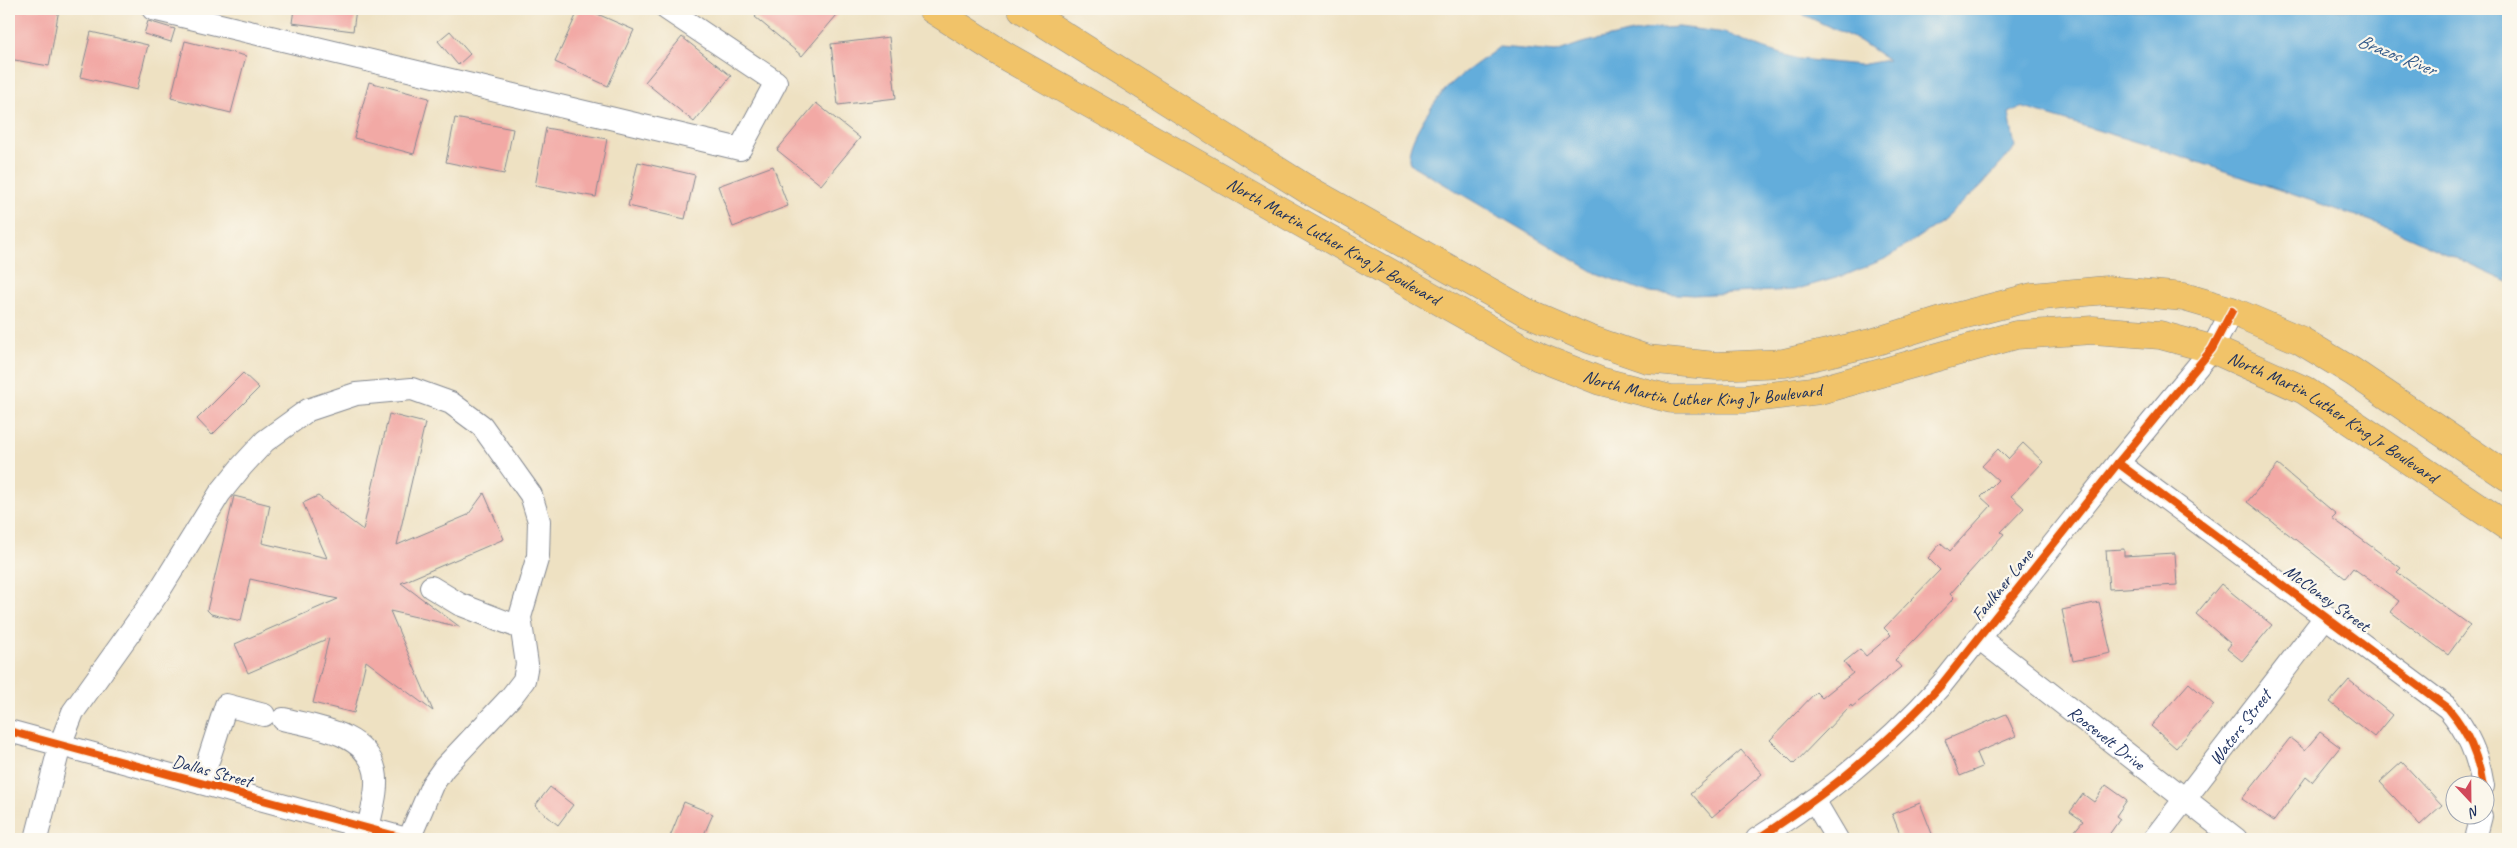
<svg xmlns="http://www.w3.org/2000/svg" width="2517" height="848" font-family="Caveat,sans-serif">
	<rect width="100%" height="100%" fill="#fbf7ec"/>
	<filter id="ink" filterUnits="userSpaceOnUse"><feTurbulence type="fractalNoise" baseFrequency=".02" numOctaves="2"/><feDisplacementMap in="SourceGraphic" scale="10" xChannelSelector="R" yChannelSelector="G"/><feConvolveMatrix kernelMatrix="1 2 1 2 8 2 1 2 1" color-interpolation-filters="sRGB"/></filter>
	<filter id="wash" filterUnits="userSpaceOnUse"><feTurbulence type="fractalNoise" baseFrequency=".0096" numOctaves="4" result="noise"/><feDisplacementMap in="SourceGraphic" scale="20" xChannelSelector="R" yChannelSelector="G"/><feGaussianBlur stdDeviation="1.12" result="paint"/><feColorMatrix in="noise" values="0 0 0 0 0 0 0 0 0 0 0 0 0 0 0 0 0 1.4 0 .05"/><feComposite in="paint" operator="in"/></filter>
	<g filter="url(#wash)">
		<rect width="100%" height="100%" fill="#eee1c2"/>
		<!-- water -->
		<path fill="#63addb" stroke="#3f6e9c" d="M1791,9H2508V282L2385,226L2166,151L2021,107L2009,113L2015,148L1980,187L1941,222L1887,258L1846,275L1794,290L1693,295L1647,292L1596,273L1410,164C1403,145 1432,105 1445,90C1460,74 1482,61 1499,47L1556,52L1582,43L1647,29L1679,27L1726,33L1759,47L1798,59L1860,65L1888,60L1860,41Z"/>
		<g id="blocks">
			<!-- building -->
			<g fill="#f2a9a5">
				<polygon points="9,9 59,9 49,66 9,59"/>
				<polygon points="294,9 356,9 353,31 292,23"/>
				<polygon points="579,9 586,9 634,30 608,86 555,62"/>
				<polygon points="762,9 842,9 802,56 755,17"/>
				<polygon points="148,21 175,29 171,42 144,34"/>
				<polygon points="450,31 470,54 458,65 438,41"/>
				<polygon points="91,32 148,45 137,90 80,77"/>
				<polygon points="682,37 731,76 694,122 645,82"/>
				<polygon points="889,37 896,98 838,105 831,44"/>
				<polygon points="185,41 246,56 231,113 171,98"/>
				<polygon points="369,82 429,98 414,154 354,138"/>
				<polygon points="816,103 860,138 821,185 777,150"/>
				<polygon points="455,118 513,129 504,174 446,162"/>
				<polygon points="546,128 607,139 596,197 535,186"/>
				<polygon points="638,162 695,175 685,219 628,206"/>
				<polygon points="773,166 788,206 733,227 718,186"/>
				<polygon points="243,373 259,388 212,435 197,419"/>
				<polygon points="389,414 425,423 397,545 468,515 484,493 504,539 401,583 460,627 390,611 433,711 366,661 354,713 313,703 329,638 248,673 235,644 338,599 250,579 241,621 211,614 207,610 234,496 270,505 262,543 327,558 303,503 318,496 363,530"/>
				<polygon points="2023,443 2043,462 2011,496 2024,508 2001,532 2004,534 1950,594 1954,598 1895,660 1901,667 1852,707 1851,705 1794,764 1770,740 1816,692 1822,698 1853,673 1844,662 1860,649 1866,656 1891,635 1884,628 1940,570 1928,558 1941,543 1950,551 1991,506 1981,497 1998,480 1982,466 1998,449 2008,459"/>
				<polygon points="2278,465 2336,514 2332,518 2401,568 2397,572 2470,625 2448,655 2391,612 2399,601 2353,568 2345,578 2247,502"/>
				<polygon points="2124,549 2124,556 2175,553 2177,585 2109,589 2106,550"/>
				<polygon points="2221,584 2272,625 2242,661 2227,649 2231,644 2196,614"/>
				<polygon points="2099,602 2111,653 2073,661 2062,610"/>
				<polygon points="2349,680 2392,715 2374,737 2330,702"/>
				<polygon points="2189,683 2214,705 2176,748 2151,726"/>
				<polygon points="2006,714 2016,736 1976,753 1982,767 1960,776 1945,740"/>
				<polygon points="2320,732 2340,747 2312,782 2306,777 2274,821 2242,799 2290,738 2305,750"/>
				<polygon points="1741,750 1762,774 1712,817 1691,793"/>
				<polygon points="2402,762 2442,805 2420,825 2380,782"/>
				<polygon points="2106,785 2127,800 2116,816 2120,819 2106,839 2068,839 2083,821 2070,812 2083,794 2094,802"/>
				<polygon points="550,787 573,805 558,825 535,806"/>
				<polygon points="684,802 713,814 702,839 669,839"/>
				<polygon points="1920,803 1934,839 1902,839 1892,814"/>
			</g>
		</g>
	</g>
	<g filter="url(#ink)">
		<use href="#blocks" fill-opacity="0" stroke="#848890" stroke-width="1"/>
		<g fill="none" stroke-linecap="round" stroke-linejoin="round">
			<defs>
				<g id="minor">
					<polyline points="153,9 740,149 776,82 667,9"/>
					<path d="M2118,463L2448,708C2468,732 2478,755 2483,786"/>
					<polyline points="431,587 459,604 521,628"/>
					<path id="s1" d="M1979,638L2236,839"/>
					<path d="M283,719C315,727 366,732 375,771C379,789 371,812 368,829"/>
					<polyline points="9,731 407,839"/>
					<polyline points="201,783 226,705 264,715"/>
					<polyline points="1814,800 1837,839"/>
					<polyline points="36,839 60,745 73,712 158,593 220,493 242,466 265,441 308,410 356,394 412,389 451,403 482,426 531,495 539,521 538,556 520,617 527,664 524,680 511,697 444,768 432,785 409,839"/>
					<path d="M1757,839C1826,795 1888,745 1942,684L2118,463L2212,349L2232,311"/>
					<path id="s2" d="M2154,839L2326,616"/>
					<polyline points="2475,839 2481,816"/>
				</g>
				<g id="major">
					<path id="s3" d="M932,9L1007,57L1539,357L1600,381L1671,399H1746L1820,390L2016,335L2093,330L2160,335L2212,349L2304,390L2508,527"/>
					<polyline points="1022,9 1305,188 1524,311 1589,339 1647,359 1716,366 1784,363 1871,343 1951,318 2032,297 2107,290 2184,297 2232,311 2300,340 2353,372 2508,477"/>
				</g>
			</defs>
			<!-- minor casing -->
			<use href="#minor" stroke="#848890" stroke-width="24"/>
			<!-- major casing -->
			<use href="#major" stroke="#848890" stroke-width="29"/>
			<!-- minor -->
			<use href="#minor" stroke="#fff" stroke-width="22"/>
			<!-- major -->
			<use href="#major" stroke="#f1c369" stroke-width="28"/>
			<defs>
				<g id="cycleway">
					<path d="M2118,463L2448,708C2468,732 2478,755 2483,786"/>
					<polyline points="9,731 407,839"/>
					<path d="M1757,839C1826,795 1888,745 1942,684L2118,463L2212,349L2232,311"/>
				</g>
			</defs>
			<!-- cycleway casing -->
			<use href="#cycleway" stroke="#fbf7ec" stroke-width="11"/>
			<!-- cycleway -->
			<use href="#cycleway" stroke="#e8590c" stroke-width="8"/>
		</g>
	</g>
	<g text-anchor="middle" stroke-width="4.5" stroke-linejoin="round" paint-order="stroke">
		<!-- street labels -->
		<g font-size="18" fill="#1b2f5e" stroke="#fbf7ec">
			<text dy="6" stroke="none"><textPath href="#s3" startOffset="464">North Martin Luther King Jr Boulevard</textPath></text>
			<text dy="6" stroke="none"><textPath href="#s3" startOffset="869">North Martin Luther King Jr Boulevard</textPath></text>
			<text dy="6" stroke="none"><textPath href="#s3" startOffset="1529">North Martin Luther King Jr Boulevard</textPath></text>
			<text transform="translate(2002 585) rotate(-51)" y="6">Faulkner Lane</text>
			<text transform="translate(2327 598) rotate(36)" y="6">McCloney Street</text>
			<text dy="6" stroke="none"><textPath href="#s2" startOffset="141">Waters Street</textPath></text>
			<text dy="6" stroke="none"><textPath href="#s1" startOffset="162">Roosevelt Drive</textPath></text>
			<text transform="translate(212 771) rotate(15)" y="6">Dallas Street</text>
		</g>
		<!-- water labels -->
		<g font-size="19" font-style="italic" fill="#345b8a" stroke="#fbf7ec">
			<text transform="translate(2397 54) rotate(22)" y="7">Brazos River</text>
		</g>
	</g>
	<!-- margin -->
	<rect width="2517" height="848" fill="none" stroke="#fbf7ec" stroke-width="30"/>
	<!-- north arrow -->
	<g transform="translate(2470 800) rotate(158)"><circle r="24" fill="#fbf7ec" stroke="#a1a7b3"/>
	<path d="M0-4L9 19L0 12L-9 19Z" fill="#d1495b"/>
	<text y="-8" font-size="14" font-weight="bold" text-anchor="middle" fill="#1b2f5e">N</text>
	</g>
</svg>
